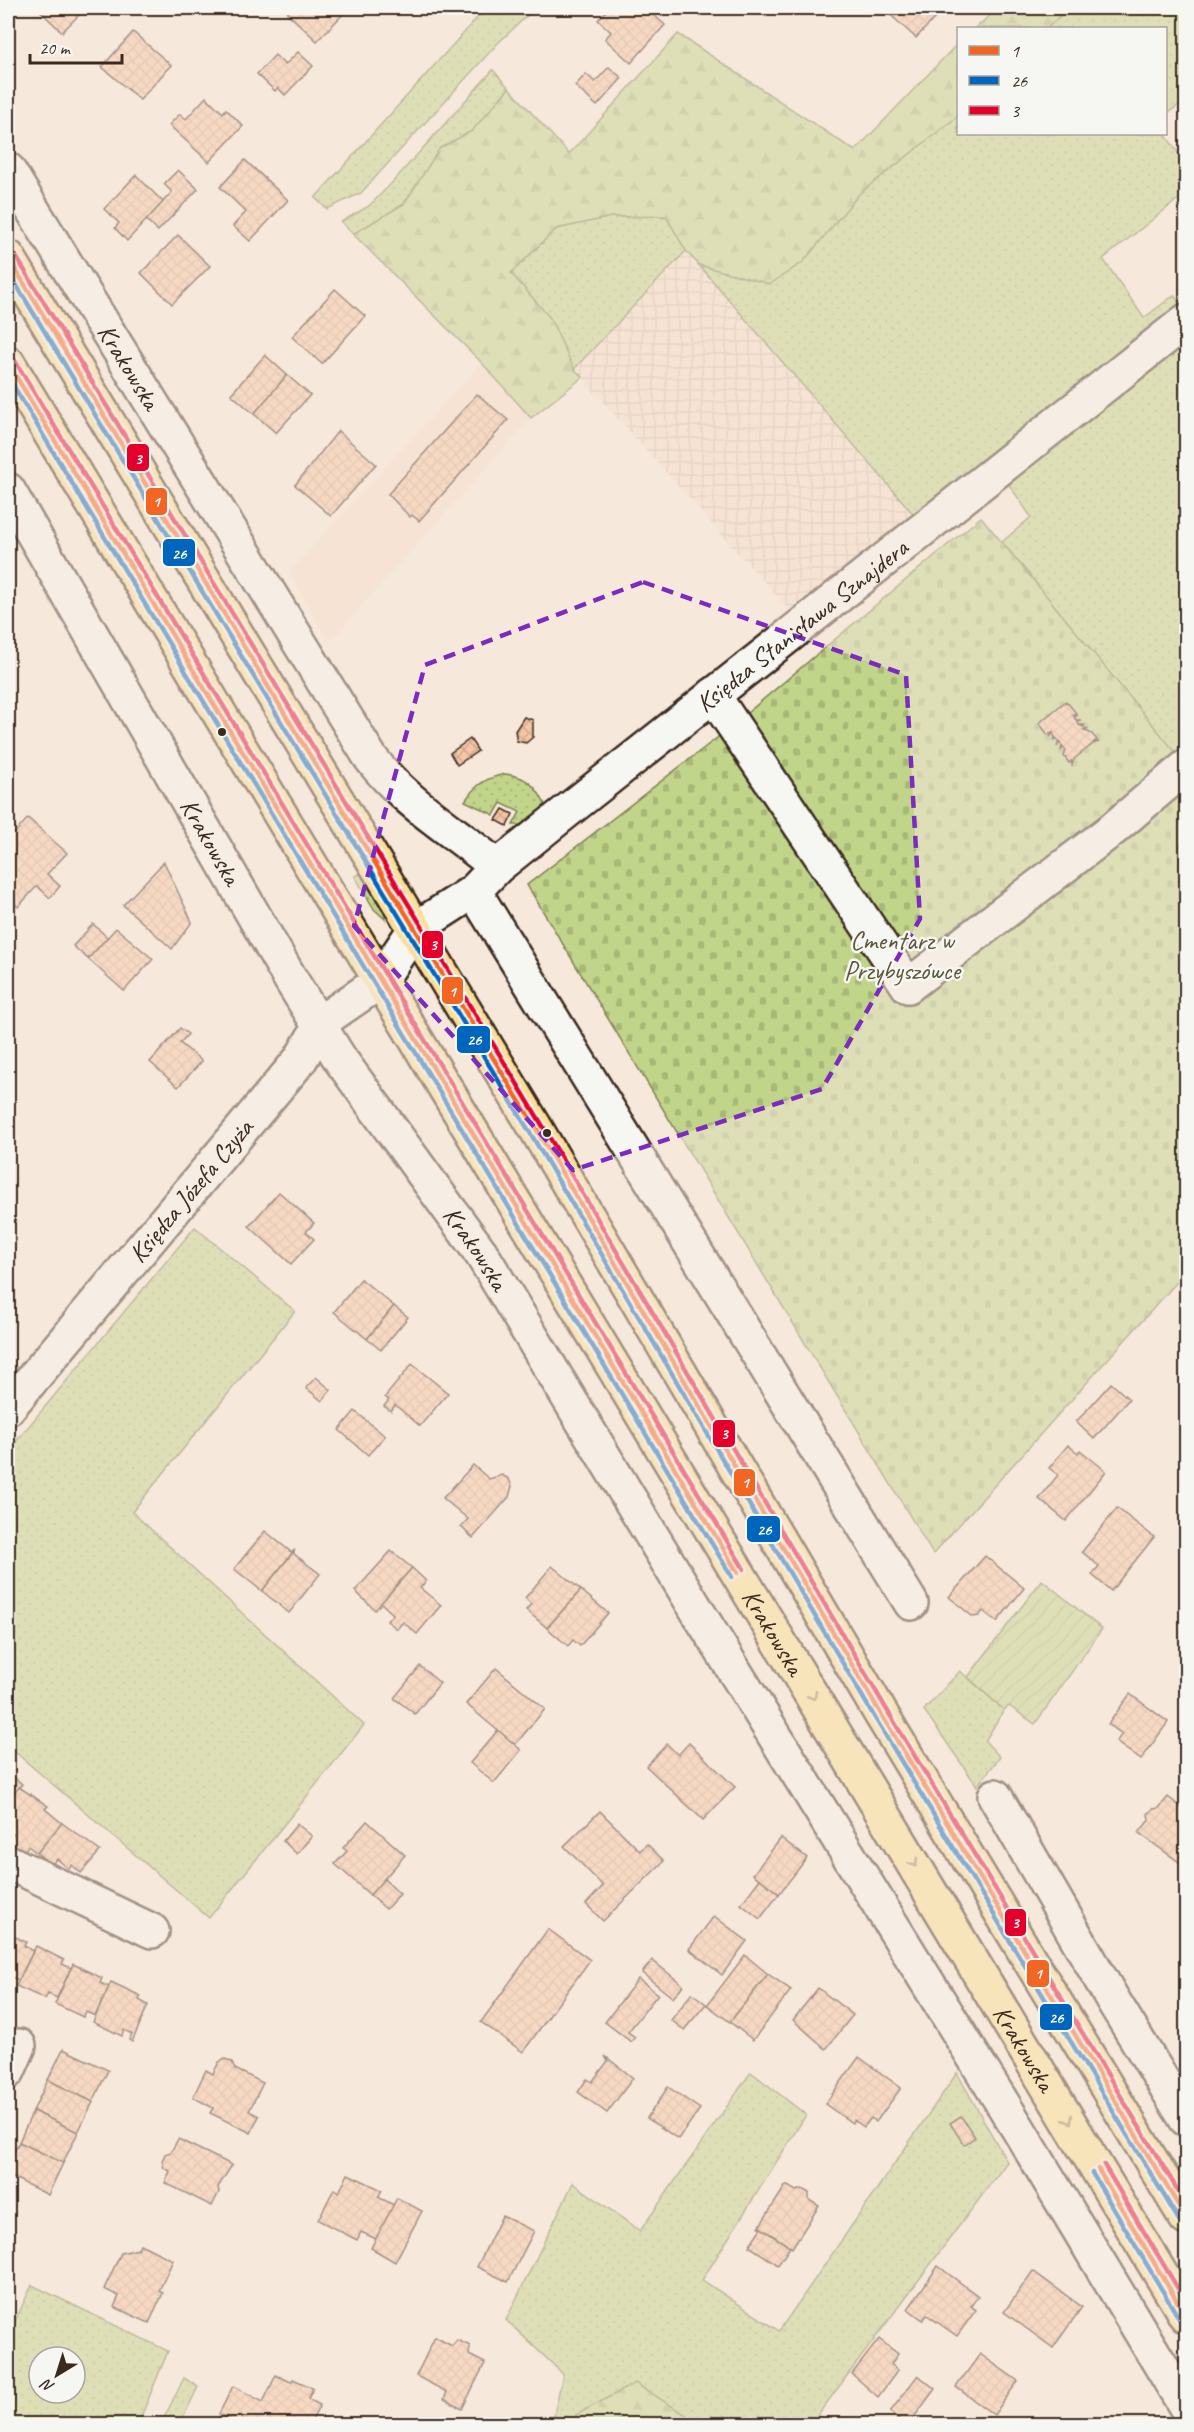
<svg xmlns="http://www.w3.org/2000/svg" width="1194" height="2432" font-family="Caveat,sans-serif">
	<defs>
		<pattern id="industrial-grid" width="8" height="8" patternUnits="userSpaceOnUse" patternTransform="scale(1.5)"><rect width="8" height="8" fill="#f6decb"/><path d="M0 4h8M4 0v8" fill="none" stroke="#d4bfae"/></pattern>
		<pattern id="grass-dots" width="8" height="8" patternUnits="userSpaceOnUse" patternTransform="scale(1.5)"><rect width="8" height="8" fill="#c1d58a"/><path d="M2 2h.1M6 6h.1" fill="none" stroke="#a7b777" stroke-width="1.8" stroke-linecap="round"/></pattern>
		<pattern id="forest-firs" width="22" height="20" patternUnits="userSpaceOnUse" patternTransform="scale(1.5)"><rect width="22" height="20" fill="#c1d58a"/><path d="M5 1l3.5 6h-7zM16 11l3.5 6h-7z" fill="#a7b777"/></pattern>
		<pattern id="cemetery-stones" width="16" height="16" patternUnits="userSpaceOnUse" patternTransform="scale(1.5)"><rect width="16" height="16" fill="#c1d58a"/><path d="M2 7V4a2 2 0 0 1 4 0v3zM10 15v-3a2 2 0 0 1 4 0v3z" fill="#a7b777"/></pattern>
		<pattern id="garden-furrows" width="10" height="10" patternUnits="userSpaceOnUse" patternTransform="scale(1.5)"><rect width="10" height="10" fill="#c1d58a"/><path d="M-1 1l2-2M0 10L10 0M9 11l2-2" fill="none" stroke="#a7b777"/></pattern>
		<pattern id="building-cross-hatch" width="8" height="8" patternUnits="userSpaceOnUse" patternTransform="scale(1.5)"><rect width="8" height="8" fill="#f6c6a6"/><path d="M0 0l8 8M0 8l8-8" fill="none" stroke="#d4aa8e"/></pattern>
	</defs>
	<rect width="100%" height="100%" fill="#f6e8db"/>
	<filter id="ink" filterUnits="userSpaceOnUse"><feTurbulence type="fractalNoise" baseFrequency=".0167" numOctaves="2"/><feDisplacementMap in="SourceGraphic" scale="12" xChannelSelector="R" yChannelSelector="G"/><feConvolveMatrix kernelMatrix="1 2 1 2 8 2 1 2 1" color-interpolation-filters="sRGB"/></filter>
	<g filter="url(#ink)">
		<!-- built -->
		<polygon fill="#f6decb" points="482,363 531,418 329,642 289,572"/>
		<!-- industrial -->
		<polygon fill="url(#industrial-grid)" points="686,251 916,517 790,611 574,369"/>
		<!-- grass -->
		<g fill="url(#grass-dots)" stroke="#7e8054" stroke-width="1.5" fill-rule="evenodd">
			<polygon points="486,8 535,8 498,43 361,193 327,209 315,198"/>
			<polygon points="1068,8 1186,8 1186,100 1166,114 1166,28 1047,28"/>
			<polygon points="493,70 509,88 472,131 440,148 404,204 353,234 341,222 369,206 390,185"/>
			<polygon points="958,116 958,134 1165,134 1186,164 1186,193 1103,259 1144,318 1174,295 1182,308 916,517 699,265 770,284 803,262 859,194"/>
			<polygon points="666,216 686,251 574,369 550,318 511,273 556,229 611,217"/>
			<polygon points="1186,340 1186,745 1179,757 1002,542 1031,517 1006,480"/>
			<path d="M505,774C528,776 538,788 547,809L527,825H513L520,812L501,803L494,815L465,801C476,784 486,778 505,774Z"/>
			<polygon points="361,873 384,912 385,919 374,909 355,876"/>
			<polygon points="195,1227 295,1311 132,1512 364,1725 209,1918 8,1746 8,1451"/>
			<polygon points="960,1671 1004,1710 985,1741 1000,1757 977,1786 924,1710"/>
			<polygon points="751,2072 806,2115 702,2280 779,2331 957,2073 1007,2162 811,2424 683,2424 686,2415 576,2415 577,2424 552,2424 563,2374 506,2320 573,2183 640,2231"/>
			<path d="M32,2285L168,2351L138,2424H17L8,2420V2336ZM39,2357H75V2393H39Z"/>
			<polygon points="184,2378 198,2387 180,2424 161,2424"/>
		</g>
		<!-- forest -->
		<g fill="url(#forest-firs)" stroke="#7e8054" stroke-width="1.5">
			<polygon points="999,8 1068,8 1047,28 975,28"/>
			<polygon points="678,34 855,151 958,43 958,116 859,194 803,262 770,284 699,265 686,251 666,216 611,217 556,229 511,273 550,318 574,369 583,377 531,418 482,363 353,234 404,204 440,148 472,131 509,88 569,154"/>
			<polygon points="635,2383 686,2415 683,2424 577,2424 576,2415"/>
		</g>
		<!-- cemetery -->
		<polygon fill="url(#cemetery-stones)" stroke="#7e8054" stroke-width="1.5" points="981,517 1186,765 1186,1272 933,1554 527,885 722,734"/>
		<!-- garden -->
		<polygon fill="url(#garden-furrows)" stroke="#7e8054" stroke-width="1.5" points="1042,1580 1102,1629 1035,1724 1009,1706 1004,1710 968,1677"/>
		<!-- building -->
		<g fill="url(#building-cross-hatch)" stroke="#3b2a1e" stroke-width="1.5">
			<polygon points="37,8 86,8 62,32"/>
			<polygon points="292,8 349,8 317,41 287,13"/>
			<polygon points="609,8 646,8 665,25 631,63 605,39 611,32 598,20"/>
			<polygon points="883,8 925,8 935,18 916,38"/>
			<polygon points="133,32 171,65 140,100 102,67"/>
			<polygon points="298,52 313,66 285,95 278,88 275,91 257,74 275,55 285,65"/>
			<polygon points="609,67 622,78 597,106 575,86 586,74 595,82"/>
			<polygon points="206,97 223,113 226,109 243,126 209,162 169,125 180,114 186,119"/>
			<polygon points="245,160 288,200 250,241 233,226 246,212 220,187"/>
			<polygon points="178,170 198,189 158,231 146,220 172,192 164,184"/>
			<polygon points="136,175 163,202 127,241 115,228 119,223 104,209"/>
			<polygon points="178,235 210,266 172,304 141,273"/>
			<polygon points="335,289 365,316 322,364 292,337"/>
			<polygon points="265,355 287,375 254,414 231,394"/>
			<polygon points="287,375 310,395 276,433 254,414"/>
			<polygon points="477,394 508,420 419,521 412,515 410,517 388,494"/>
			<polygon points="338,431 376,464 331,516 295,485"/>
			<polygon points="1066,701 1076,713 1073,715 1078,715 1074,717 1076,720 1081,720 1077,721 1079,725 1085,725 1081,726 1088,729 1084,730 1092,734 1097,740 1094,742 1099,742 1093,744 1074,759 1072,765 1071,761 1069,763 1064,756 1066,750 1063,747 1061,751 1062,746 1060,742 1057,747 1059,741 1056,738 1054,742 1055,737 1053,733 1050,737 1052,732 1048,735 1039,723"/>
			<polygon points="524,717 533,720 533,737 526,743 517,741 515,731"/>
			<polygon points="470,739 478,751 457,765 450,753"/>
			<polygon points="503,809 513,814 507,826 496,820"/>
			<polygon points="28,818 67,853 47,874 60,886 50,898 37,886 18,907 8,897 8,834 11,831 14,834"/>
			<polygon points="164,862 192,922 172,949 123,905"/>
			<polygon points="93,924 108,938 88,959 73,946"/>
			<polygon points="116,928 153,959 124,991 88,959"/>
			<polygon points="180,1028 188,1034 180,1043 202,1061 178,1087 150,1062"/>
			<polygon points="279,1192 314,1223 306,1232 314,1239 291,1264 249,1226"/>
			<polygon points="361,1279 394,1306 367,1339 334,1312"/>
			<polygon points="394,1306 408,1317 381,1350 367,1339"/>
			<polygon points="412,1364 448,1393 420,1426 395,1405 391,1411 384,1406 389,1400 385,1397"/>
			<polygon points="316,1377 331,1390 322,1401 306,1388"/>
			<polygon points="1111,1383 1129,1399 1094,1439 1076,1422"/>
			<polygon points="355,1411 385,1436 368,1455 339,1430"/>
			<polygon points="1068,1445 1078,1453 1080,1450 1106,1471 1066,1521 1039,1499 1058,1475 1049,1468"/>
			<polygon points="473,1465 489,1479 502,1475 509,1479 512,1486 509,1497 473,1538 461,1527 468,1519 443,1498"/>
			<polygon points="1117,1508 1154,1537 1111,1591 1092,1575 1099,1566 1082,1552"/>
			<polygon points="265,1531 291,1552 294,1551 262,1591 234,1569"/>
			<polygon points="294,1551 294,1554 320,1574 289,1613 262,1591"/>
			<polygon points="391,1551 412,1568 375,1610 355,1591"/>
			<polygon points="985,1556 1024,1588 997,1622 983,1611 979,1616 973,1617 949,1597"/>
			<polygon points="552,1566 581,1590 547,1628 526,1610 531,1604 525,1598"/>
			<polygon points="412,1568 426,1581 420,1588 441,1605 417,1634 403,1622 397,1629 387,1621 393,1614 381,1603"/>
			<polygon points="581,1590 608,1613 580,1646 573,1640 568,1646 547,1628"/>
			<polygon points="420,1666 440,1683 415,1714 394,1698"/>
			<polygon points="496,1668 545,1709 515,1745 466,1704"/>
			<polygon points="1130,1694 1168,1722 1141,1760 1116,1742 1122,1734 1108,1724"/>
			<polygon points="498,1730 521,1750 494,1783 470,1763"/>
			<polygon points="689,1743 735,1787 703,1820 646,1766 667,1744 678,1755"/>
			<polygon points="8,1772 22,1784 8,1801"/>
			<polygon points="19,1787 48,1806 45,1809 62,1823 37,1853 28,1846 23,1853 8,1840 13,1834 8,1829 8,1801"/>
			<polygon points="1168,1797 1186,1811 1186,1867 1139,1833 1149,1820 1148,1814 1153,1809 1159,1808"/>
			<polygon points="600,1811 640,1851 647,1844 664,1861 603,1921 586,1904 603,1886 564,1846"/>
			<polygon points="367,1821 405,1855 370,1895 335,1864 347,1851 343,1848"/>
			<polygon points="62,1823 100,1851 81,1873 72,1865 69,1869 57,1859 51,1865 37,1853"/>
			<polygon points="297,1824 312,1836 297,1854 283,1841"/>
			<polygon points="781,1838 807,1858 779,1894 753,1874"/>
			<polygon points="384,1879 400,1894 386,1909 370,1895"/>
			<polygon points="760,1879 779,1894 760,1919 741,1904"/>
			<polygon points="714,1916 747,1941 722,1975 689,1949"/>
			<polygon points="548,1929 590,1960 523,2052 481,2022"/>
			<polygon points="8,1933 26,1942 24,1946 33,1951 19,1980 9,1976 8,1980"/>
			<polygon points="36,1946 64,1960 62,1964 71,1968 57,1998 48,1994 45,1999 16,1986"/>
			<polygon points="745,1955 768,1974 730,2022 707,2005"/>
			<polygon points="652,1960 683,1985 673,1998 642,1973"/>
			<polygon points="73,1964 102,1978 100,1983 109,1987 95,2016 86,2012 83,2017 55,2004"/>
			<polygon points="768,1974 791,1990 753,2040 730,2022"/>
			<polygon points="638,1979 658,1994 628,2032 635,2037 631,2042 605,2022"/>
			<polygon points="111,1982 141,1996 139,2000 148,2005 132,2042 129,2040 132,2034 124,2030 122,2036 93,2022"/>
			<polygon points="818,1988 853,2015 826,2049 793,2020"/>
			<polygon points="692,1993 706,2004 684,2030 671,2020"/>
			<polygon points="63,2049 108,2070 93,2102 48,2080"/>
			<polygon points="605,2056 633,2078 607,2113 578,2092 587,2079 592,2082 608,2061"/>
			<polygon points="859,2057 901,2088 876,2122 871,2118 864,2127 854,2120 852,2123 825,2104"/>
			<polygon points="225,2059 232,2062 235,2069 263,2083 249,2111 259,2116 251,2133 210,2113 213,2108 193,2097 206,2070 213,2074 219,2062"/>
			<polygon points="48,2080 93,2102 78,2132 33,2111"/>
			<polygon points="668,2087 700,2109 678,2139 647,2118"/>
			<polygon points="33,2111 78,2132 63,2163 19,2142"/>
			<polygon points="961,2116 975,2137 964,2145 950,2123"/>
			<polygon points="178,2139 232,2165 218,2187 219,2192 212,2206 165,2183 170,2171 164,2168 162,2161 165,2154 171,2152"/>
			<polygon points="19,2142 63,2163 48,2195 8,2175 8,2164"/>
			<polygon points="348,2174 382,2190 378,2197 394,2205 376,2239 361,2232 357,2240 318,2220 334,2189 339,2192"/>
			<polygon points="786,2185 796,2191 802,2189 809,2193 809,2200 819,2206 792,2248 759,2227"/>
			<polygon points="397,2198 422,2211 395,2262 371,2248"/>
			<polygon points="502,2216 534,2231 508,2282 477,2267"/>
			<polygon points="761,2228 790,2247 778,2265 749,2246"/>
			<polygon points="140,2244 173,2260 159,2291 163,2293 149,2323 114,2307 119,2296 104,2289 121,2253 138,2249"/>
			<polygon points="938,2266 978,2296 971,2306 976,2310 957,2336 927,2315 923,2320 908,2309"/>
			<polygon points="1033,2271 1082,2307 1053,2348 1004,2312"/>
			<polygon points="435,2337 452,2346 457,2340 470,2346 469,2355 485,2363 462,2409 444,2399 447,2392 416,2376"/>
			<polygon points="879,2339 898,2354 891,2364 898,2370 878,2397 852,2374"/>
			<polygon points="980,2354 1018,2381 994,2415 956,2387"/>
			<polygon points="276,2375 291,2382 293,2379 313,2388 308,2399 320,2405 310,2424 239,2424 219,2414 233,2386 263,2402"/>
			<polygon points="918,2375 935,2389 909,2424 905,2424 890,2412"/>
		</g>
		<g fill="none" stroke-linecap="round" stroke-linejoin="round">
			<defs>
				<g id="minor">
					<path id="s1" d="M8,170L370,757C403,802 455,831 497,867"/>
					<path id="s2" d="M8,490L291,980L340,1059L481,1253L701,1617L1019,2130L1186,2407"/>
					<polyline points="713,695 908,986 1113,829 1186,767"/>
					<polyline points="474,891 911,1603"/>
					<path id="s3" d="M8,1408L300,1060L320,1026L331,1015L379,982L415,929L474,891L497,867L567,811L1186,321"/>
					<polyline points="995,1796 1114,2002 1186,2119"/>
					<polyline points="8,1862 152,1931"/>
					<polyline points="8,2071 19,2046"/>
				</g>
				<g id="major">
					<polyline points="8,257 535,1127 881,1714 1186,2218"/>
					<path id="s4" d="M8,363L1186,2316"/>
				</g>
			</defs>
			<!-- minor casing -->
			<use href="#minor" stroke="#3b2a1e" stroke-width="38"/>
			<!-- major casing -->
			<use href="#major" stroke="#3b2a1e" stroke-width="38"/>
			<!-- minor -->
			<use href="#minor" stroke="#f6f6f2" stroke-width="33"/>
			<!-- major -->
			<use href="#major" stroke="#fbdf96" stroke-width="33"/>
			<defs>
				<g id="bus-1">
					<polyline points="8,257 535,1127 881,1714 1186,2218"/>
					<polyline points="8,363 738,1573"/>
					<polyline points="1098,2169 1186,2316"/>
				</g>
				<g id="bus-2">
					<polyline points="8,271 529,1131 875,1718 1180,2222"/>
					<polyline points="8,377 732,1577"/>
					<polyline points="1092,2173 1180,2320"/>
				</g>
				<g id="bus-3">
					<polyline points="14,253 541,1123 887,1710 1186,2204"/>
					<polyline points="14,359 744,1569"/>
					<polyline points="1104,2165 1186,2302"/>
				</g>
			</defs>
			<!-- bus-1 casing -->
			<use href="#bus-1" stroke="#f6f6f2" stroke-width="9"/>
			<!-- bus-2 casing -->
			<use href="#bus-2" stroke="#f6f6f2" stroke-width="9"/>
			<!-- bus-3 casing -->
			<use href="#bus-3" stroke="#f6f6f2" stroke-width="9"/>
			<!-- bus-1 -->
			<use href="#bus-1" stroke="#f26522" stroke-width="4.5"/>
			<!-- bus-2 -->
			<use href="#bus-2" stroke="#0065bd" stroke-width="4.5"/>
			<!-- bus-3 -->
			<use href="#bus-3" stroke="#e4002b" stroke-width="4.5"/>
		</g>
		<!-- one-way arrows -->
		<defs><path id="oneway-chevron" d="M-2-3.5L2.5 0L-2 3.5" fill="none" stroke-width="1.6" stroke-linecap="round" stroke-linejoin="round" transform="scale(1.5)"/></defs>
		<g stroke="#9b845a">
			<use href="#oneway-chevron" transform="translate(813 1696) rotate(59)"/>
			<use href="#oneway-chevron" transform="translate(914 1863) rotate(59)"/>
			<use href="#oneway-chevron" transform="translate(1069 2120) rotate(59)"/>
		</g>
	</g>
	<!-- marked area -->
	<path d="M0 0H1194V2432H0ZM643,582L906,675L920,919L822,1089L573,1170L354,926L425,665Z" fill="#f6e8db" fill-opacity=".55" fill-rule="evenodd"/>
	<path fill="none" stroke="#7b2cbf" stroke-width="4.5" stroke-dasharray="12 8" stroke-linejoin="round" d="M643,582L906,675L920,919L822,1089L573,1170L354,926L425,665Z"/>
	<!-- markers -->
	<g fill="#3b2a1e" stroke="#f6f6f2" stroke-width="2">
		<circle cx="222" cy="732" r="5"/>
		<circle cx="547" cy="1133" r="5"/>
	</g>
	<g text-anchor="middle" stroke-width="5" stroke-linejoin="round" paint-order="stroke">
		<!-- street labels -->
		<g font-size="26" fill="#3b2a1e" stroke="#f6f6f2">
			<text dy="9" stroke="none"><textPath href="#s1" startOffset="231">Krakowska</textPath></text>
			<text dy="9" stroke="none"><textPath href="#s3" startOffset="1124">Księdza Stanisława Sznajdera</textPath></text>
			<text dy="9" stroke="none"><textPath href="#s2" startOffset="406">Krakowska</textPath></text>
			<text dy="9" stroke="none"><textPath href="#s3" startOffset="284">Księdza Józefa Czyża</textPath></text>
			<text dy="9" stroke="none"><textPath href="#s2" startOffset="892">Krakowska</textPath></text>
			<text dy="9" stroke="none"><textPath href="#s4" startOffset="1482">Krakowska</textPath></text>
			<text dy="9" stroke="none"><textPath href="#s4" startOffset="1968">Krakowska</textPath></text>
		</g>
		<!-- park labels -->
		<g font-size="26" fill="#5c5539" stroke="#f6f6f2">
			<text x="902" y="949">Cmentarz w<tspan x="902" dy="30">Przybyszówce</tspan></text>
		</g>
	</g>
	<g stroke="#f6f6f2" stroke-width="2">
		<rect x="126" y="443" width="24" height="29" rx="6" fill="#e4002b"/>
		<rect x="145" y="487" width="23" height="29" rx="6" fill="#f26522"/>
		<rect x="162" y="538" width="34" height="29" rx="6" fill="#0065bd"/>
		<rect x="421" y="930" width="23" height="29" rx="6" fill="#e4002b"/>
		<rect x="441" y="976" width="23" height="29" rx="6" fill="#f26522"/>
		<rect x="456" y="1025" width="35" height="29" rx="6" fill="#0065bd"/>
		<rect x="712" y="1419" width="24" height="29" rx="6" fill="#e4002b"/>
		<rect x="733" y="1468" width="23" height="29" rx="6" fill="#f26522"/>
		<rect x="746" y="1515" width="35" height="28" rx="6" fill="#0065bd"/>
		<rect x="1004" y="1908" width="23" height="29" rx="6" fill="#e4002b"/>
		<rect x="1026" y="1959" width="24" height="29" rx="6" fill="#f26522"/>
		<rect x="1039" y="2003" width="34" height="28" rx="6" fill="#0065bd"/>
	</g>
	<g font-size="16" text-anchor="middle" font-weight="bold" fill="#fff">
		<text x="138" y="464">3</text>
		<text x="156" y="507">1</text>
		<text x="179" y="559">26</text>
		<text x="433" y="950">3</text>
		<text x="452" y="997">1</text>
		<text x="474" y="1045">26</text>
		<text x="724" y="1439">3</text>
		<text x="745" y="1488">1</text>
		<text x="764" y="1535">26</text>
		<text x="1015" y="1928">3</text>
		<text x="1038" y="1979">1</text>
		<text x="1056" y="2023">26</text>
	</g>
	<!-- margin -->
	<rect width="1194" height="2432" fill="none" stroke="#f6f6f2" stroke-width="30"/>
	<rect x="15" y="15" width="1164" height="2402" fill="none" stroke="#3b2a1e" stroke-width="2" filter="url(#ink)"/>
	<!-- legend -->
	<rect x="957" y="27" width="210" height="108" fill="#f6f6f2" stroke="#aba49d" stroke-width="1.5"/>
	<rect x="969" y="46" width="30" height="9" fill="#f26522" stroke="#aba49d" stroke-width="1.5"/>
	<text x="1011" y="57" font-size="18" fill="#3b2a1e">1</text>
	<rect x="969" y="76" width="30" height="9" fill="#0065bd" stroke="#aba49d" stroke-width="1.5"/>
	<text x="1011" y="87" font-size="18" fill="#3b2a1e">26</text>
	<rect x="969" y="106" width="30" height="9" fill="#e4002b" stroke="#aba49d" stroke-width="1.5"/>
	<text x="1011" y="117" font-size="18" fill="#3b2a1e">3</text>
	<!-- north arrow -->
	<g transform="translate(57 2375) rotate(218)"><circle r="28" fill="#f6f6f2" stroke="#aba49d" stroke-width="1.5"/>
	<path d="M0-4.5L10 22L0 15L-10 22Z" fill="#3b2a1e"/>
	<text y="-9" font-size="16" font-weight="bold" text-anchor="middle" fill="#3b2a1e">N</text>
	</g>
	<!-- scale -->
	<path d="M30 54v9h92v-9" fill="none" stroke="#3b2a1e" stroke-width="3"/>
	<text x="39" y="54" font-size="18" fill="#3b2a1e" stroke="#f6f6f2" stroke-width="4.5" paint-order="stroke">20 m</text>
</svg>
